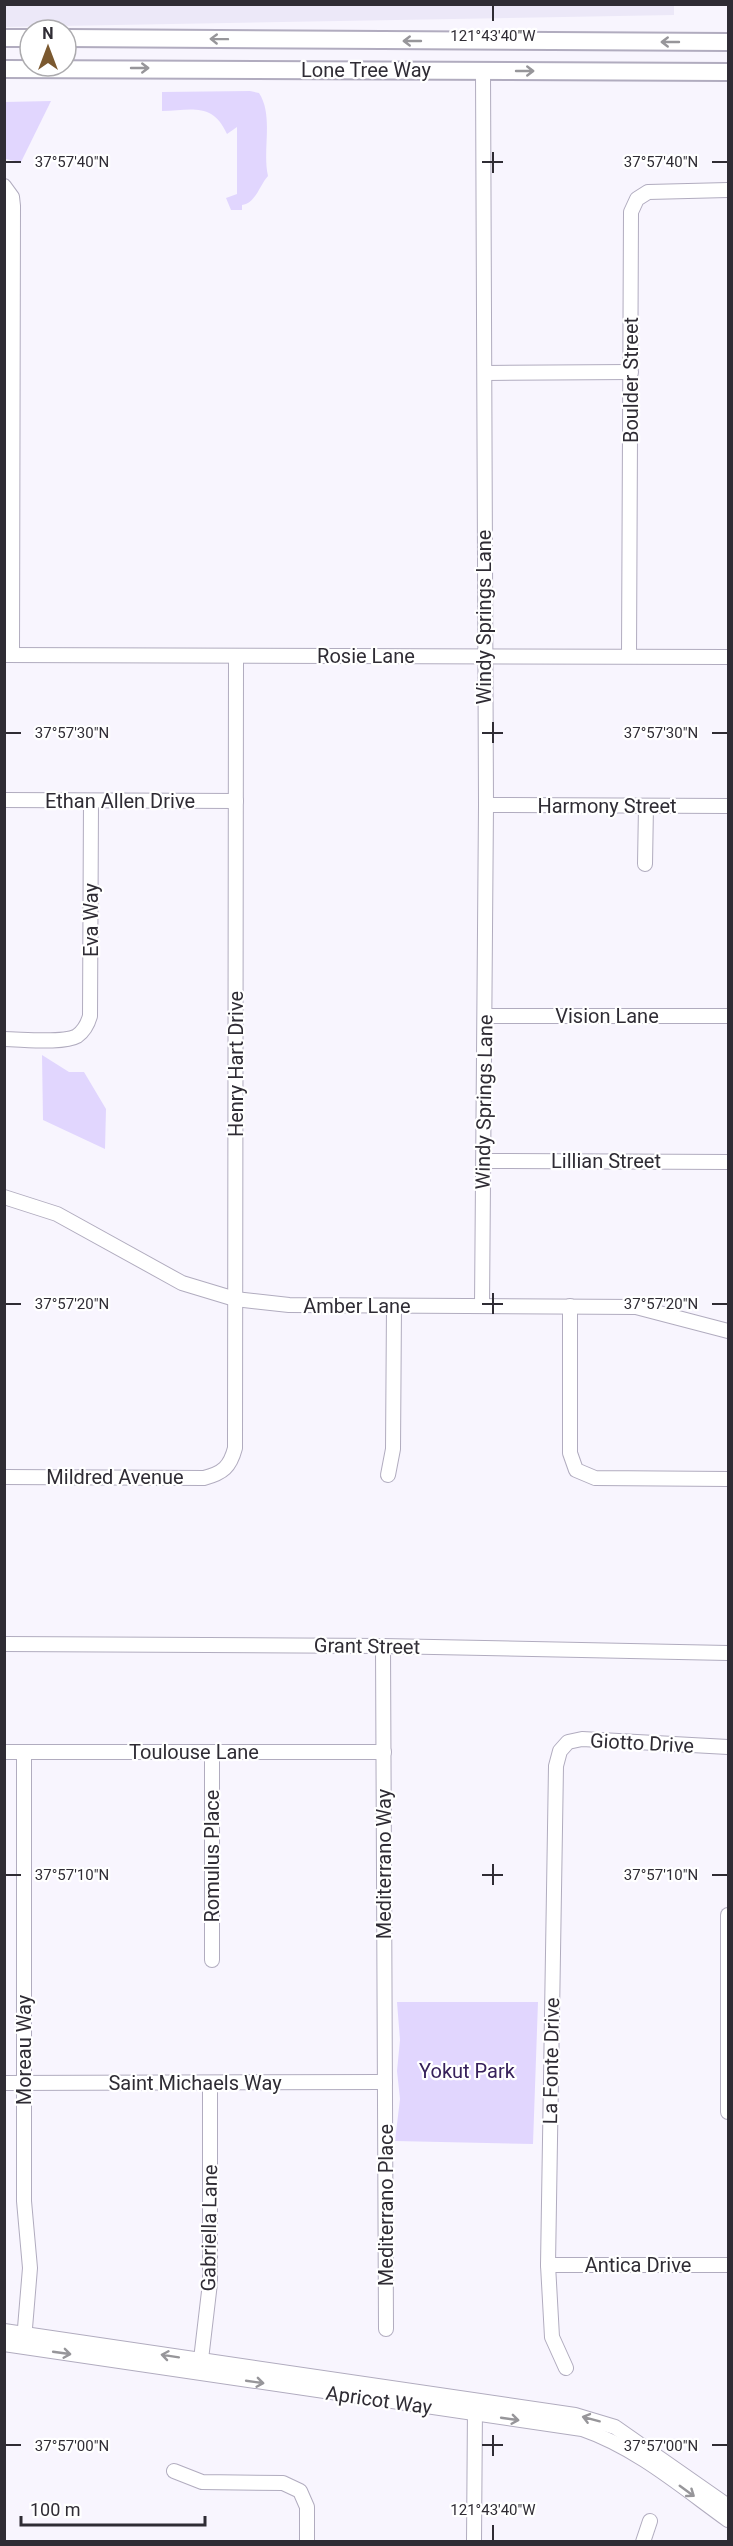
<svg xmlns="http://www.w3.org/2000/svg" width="733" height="2546" font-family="Roboto,sans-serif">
	<rect width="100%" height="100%" fill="#f8f5fe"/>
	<!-- built -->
	<polygon fill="#ece8f8" points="674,5 674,15 4,27 5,4"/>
	<!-- green -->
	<g fill="#e1d6fe">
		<path d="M250,91L259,93C274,116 262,150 268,176C259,186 256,203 242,205V210H231L226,198L237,194V127L227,134C213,102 191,110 162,111V92Z"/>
		<polygon points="51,101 21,162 5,159 5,102"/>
		<polygon points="42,1055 69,1072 84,1072 106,1109 105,1149 43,1120"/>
		<polygon points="397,2002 538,2002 533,2144 395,2141 400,2099 397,2071 400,2040"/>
	</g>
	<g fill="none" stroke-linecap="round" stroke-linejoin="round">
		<defs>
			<g id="minor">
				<polyline points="4,186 12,197 13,206 12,655"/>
				<polyline points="486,373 631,372"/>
				<polyline points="4,655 728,657"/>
				<polyline points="629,656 631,212 637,199 648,192 728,190"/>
				<polyline points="4,800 236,801"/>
				<polyline points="486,805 728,806"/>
				<polyline points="645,864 646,806"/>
				<polyline points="485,1016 728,1016"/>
				<path d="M4,1039C22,1039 63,1044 77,1036C84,1031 88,1023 90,1016L91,801"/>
				<polyline points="484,1161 728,1162"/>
				<polyline points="4,1197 57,1214 182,1283 235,1299 289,1305 636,1307 728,1331"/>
				<polyline points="482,1306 486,805 483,71"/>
				<polyline points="570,1306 570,1453 576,1470 595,1478 728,1479"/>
				<polyline points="388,1475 393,1449 394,1306"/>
				<path d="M4,1477L204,1478C223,1473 230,1467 235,1448L236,656"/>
				<polyline points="4,1644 383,1646 728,1653"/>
				<polyline points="383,1646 386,2329"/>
				<polyline points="4,1752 384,1752"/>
				<polyline points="212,1752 212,1960"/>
				<polyline points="728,1915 728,2112"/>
				<polyline points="4,2083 385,2082"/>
				<polyline points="548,2265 728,2265"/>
				<polyline points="4,2331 575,2415 615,2427 728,2506"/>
				<polyline points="24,2340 30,2268 24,2201 24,1752"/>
				<path d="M4,2344L582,2429C637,2448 682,2487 728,2520"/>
				<polyline points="200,2368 210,2283 210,2083"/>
				<polyline points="566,2368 552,2337 548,2265 556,1766 560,1751 568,1742 582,1739 728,1747"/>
				<polyline points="174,2471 202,2482 283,2483 300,2491 307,2507 307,2542"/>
				<polyline points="474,2542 475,2406"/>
				<polyline points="643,2542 650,2521"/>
			</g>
			<g id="major">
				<polyline points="4,38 30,38"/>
				<polyline points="66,38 728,42"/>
				<polyline points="4,69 728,72"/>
			</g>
		</defs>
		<!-- minor casing -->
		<use href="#minor" stroke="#b1acbf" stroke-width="16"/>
		<!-- major casing -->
		<use href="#major" stroke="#b1acbf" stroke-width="20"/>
		<!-- minor -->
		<use href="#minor" stroke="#fff" stroke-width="14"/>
		<!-- major -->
		<use href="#major" stroke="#fff" stroke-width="16"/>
	</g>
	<!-- one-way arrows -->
	<defs><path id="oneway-shaft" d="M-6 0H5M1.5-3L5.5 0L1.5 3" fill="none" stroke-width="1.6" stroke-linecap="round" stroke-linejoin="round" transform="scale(1.5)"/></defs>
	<g stroke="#97969a">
		<use href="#oneway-shaft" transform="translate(219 39) rotate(-179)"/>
		<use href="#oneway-shaft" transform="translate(412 41) rotate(-180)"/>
		<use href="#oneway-shaft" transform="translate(670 42) rotate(-180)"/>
		<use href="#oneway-shaft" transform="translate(140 68)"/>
		<use href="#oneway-shaft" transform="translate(525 71)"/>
		<use href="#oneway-shaft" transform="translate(62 2353) rotate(8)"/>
		<use href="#oneway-shaft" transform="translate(170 2356) rotate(-171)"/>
		<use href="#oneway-shaft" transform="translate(255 2382) rotate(8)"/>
		<use href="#oneway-shaft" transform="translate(510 2419) rotate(8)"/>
		<use href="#oneway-shaft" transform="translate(591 2419) rotate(-165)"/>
		<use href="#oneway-shaft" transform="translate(687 2491) rotate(36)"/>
	</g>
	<!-- ticks -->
	<path fill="none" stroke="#2f2c34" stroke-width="2" d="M493,6V21M493,152V173M6,162H21M482,162H503M712,162H727M493,722V743M6,733H21M482,733H503M712,733H727M493,1293V1314M6,1304H21M482,1304H503M712,1304H727M493,1864V1885M6,1875H21M482,1875H503M712,1875H727M493,2435V2456M6,2445H21M482,2445H503M712,2445H727M493,2525V2540"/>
	<g text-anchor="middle" stroke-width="4.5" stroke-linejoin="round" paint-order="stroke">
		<!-- street labels -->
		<g font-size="20" fill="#2f2c34" stroke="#fff">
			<text x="366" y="77">Lone Tree Way</text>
			<text transform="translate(631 380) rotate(-90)" y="7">Boulder Street</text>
			<text transform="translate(484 617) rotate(-90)" y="7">Windy Springs Lane</text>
			<text x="366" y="663">Rosie Lane</text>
			<text x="120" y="808">Ethan Allen Drive</text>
			<text x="607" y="813">Harmony Street</text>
			<text transform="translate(91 920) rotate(-90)" y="7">Eva Way</text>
			<text x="607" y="1023">Vision Lane</text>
			<text transform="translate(236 1064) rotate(-90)" y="7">Henry Hart Drive</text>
			<text transform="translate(484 1102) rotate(-89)" y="7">Windy Springs Lane</text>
			<text x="606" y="1168">Lillian Street</text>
			<text x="357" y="1313">Amber Lane</text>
			<text x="115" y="1484">Mildred Avenue</text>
			<text transform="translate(367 1646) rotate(1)" y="7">Grant Street</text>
			<text transform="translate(642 1743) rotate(3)" y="7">Giotto Drive</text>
			<text x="194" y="1759">Toulouse Lane</text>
			<text transform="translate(212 1856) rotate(-90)" y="7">Romulus Place</text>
			<text transform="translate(384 1864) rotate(-90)" y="7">Mediterrano Way</text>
			<text transform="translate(24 2050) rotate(-90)" y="7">Moreau Way</text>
			<text transform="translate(551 2061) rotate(-89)" y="7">La Fonte Drive</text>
			<text x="195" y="2090">Saint Michaels Way</text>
			<text transform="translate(386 2205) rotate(-90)" y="7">Mediterrano Place</text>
			<text transform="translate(209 2228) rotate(-89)" y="7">Gabriella Lane</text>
			<text x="638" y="2272">Antica Drive</text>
			<text transform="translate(379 2400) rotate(8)" y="7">Apricot Way</text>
		</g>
		<!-- park labels -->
		<g font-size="20" fill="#37215b" stroke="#fff">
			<text x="467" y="2078">Yokut Park</text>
		</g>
	</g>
	<g font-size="15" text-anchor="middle" fill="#2f2c34" stroke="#fff" stroke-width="4.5" stroke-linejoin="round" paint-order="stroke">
		<text x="493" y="41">121°43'40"W</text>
		<text x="72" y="167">37°57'40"N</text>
		<text x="661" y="167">37°57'40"N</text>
		<text x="72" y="738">37°57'30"N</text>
		<text x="661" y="738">37°57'30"N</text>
		<text x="72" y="1309">37°57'20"N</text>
		<text x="661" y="1309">37°57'20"N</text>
		<text x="72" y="1880">37°57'10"N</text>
		<text x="661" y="1880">37°57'10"N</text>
		<text x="72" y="2451">37°57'00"N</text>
		<text x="661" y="2451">37°57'00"N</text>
		<text x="493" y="2515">121°43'40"W</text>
	</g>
	<!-- border -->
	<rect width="733" height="2546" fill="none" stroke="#2f2c34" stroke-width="12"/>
	<!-- north arrow -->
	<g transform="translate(48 48)"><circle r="28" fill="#ffffff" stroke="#acabae" stroke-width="1.5"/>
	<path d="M0-4.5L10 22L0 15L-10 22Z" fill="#7b5930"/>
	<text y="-9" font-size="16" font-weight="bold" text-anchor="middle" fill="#2f2c34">N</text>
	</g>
	<!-- scale -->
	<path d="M21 2516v9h184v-9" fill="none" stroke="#2f2c34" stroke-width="3"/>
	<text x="30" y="2516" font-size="18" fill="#2f2c34" stroke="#ffffff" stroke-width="4.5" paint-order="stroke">100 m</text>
</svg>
